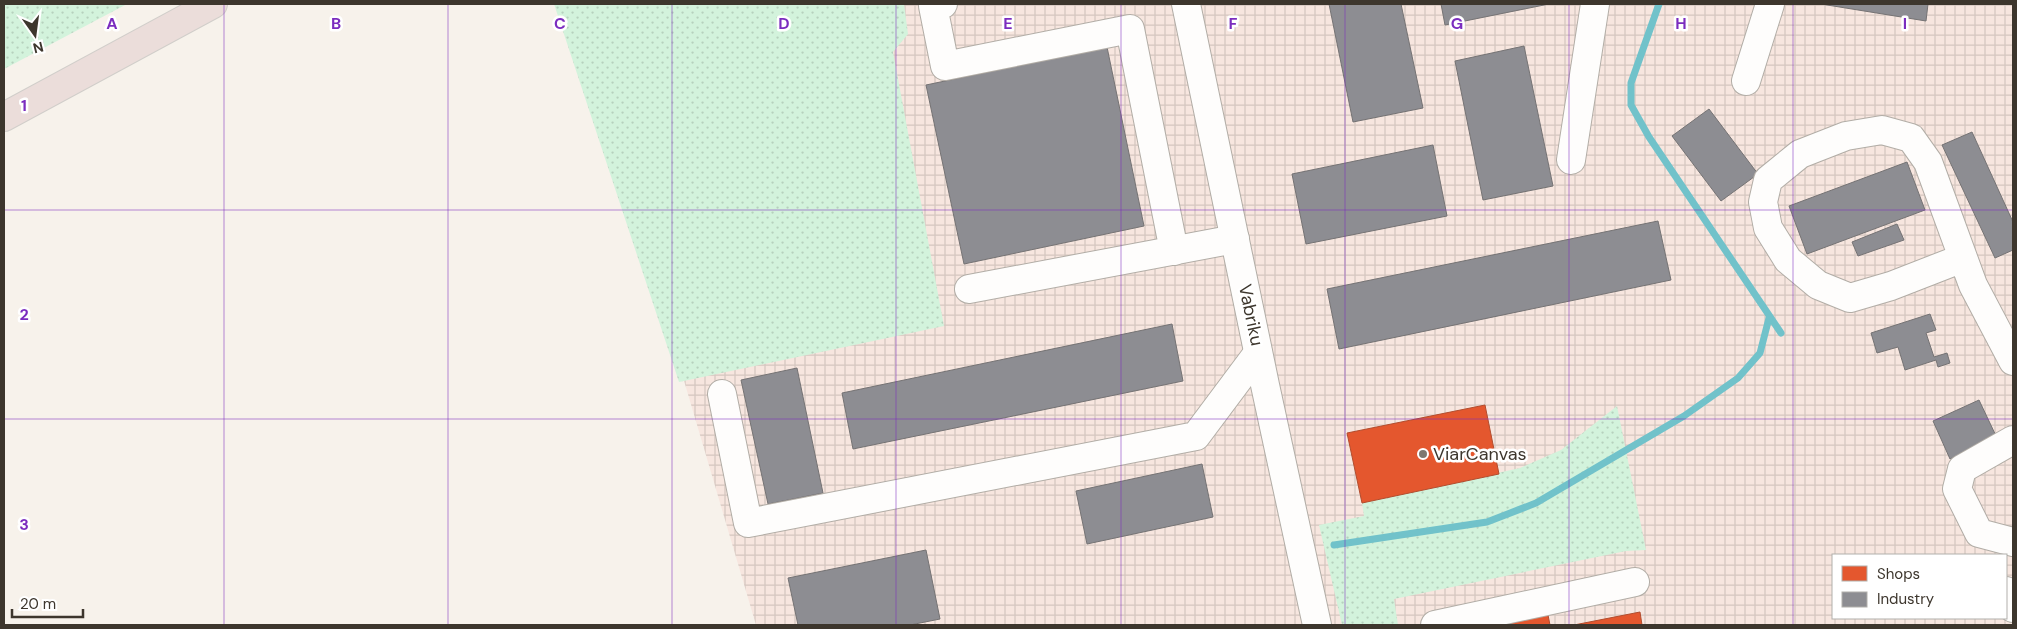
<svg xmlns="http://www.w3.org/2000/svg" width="2017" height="629" font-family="'DM Sans',sans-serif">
	<defs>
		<pattern id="industrial-grid" width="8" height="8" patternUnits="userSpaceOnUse" patternTransform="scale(1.25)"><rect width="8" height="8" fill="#f7e6df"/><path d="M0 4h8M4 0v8" fill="none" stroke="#d5c6c0"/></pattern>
		<pattern id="grass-dots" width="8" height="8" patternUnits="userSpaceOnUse" patternTransform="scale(1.25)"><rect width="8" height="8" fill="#d3f3dc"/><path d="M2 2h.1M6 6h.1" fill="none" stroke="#b6d1bd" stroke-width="1.8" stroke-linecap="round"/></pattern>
	</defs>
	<rect width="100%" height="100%" fill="#f7f2eb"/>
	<!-- industrial -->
	<path fill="url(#industrial-grid)" fill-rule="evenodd" d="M573,4H2013V625H756ZM1833,555H2006V618H1833Z"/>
	<!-- grass -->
	<g fill="url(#grass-dots)">
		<polygon points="4,4 127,4 4,69"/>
		<polygon points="554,4 904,4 908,34 893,52 944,326 679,382"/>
		<polygon points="1617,406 1646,550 1626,551 1394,599 1398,625 1342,625 1319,525 1364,516 1362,503 1520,468 1561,450"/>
	</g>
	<!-- shops -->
	<g fill="#e4572e" stroke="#b24d2e">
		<polygon points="1485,405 1499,474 1362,503 1347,433"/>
		<polygon points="1547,610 1550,625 1502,625 1501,619"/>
		<polygon points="1640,612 1642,625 1574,625"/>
	</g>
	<!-- industry -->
	<g fill="#8d8d92" stroke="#757374">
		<polygon points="1329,4 1401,4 1423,108 1353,122"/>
		<polygon points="1441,4 1549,4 1445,25"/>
		<polygon points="1821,4 1928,4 1926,21"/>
		<polygon points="1524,46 1553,186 1483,200 1455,61"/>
		<polygon points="1107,47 1144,226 964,264 926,85"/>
		<polygon points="1709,109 1758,174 1721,201 1672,136"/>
		<polygon points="1972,132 2013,222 2013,250 1995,258 1942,145"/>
		<polygon points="1433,145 1447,216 1306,244 1292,174"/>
		<polygon points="1907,162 1925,210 1807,254 1789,206"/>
		<polygon points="1658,221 1671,280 1339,349 1327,289"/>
		<polygon points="1897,224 1904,240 1858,256 1852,242"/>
		<polygon points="1930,314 1936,330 1926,333 1934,357 1947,353 1950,363 1938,367 1936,360 1905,370 1898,347 1877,353 1871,333"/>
		<polygon points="1172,324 1183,381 853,449 842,393"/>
		<polygon points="797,368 823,493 768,504 741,380"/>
		<polygon points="1979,400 1997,438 1950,459 1933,421"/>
		<polygon points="1202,464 1213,517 1087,544 1076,491"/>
		<polygon points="926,550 940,619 910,625 798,625 788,578"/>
	</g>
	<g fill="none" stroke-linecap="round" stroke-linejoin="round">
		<!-- stream -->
		<g stroke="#71c2ca" stroke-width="7">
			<polyline points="1659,4 1631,83 1631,105 1649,137 1781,333"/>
			<polyline points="1334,545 1487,522 1536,503 1684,416 1738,378 1760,353 1769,318"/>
		</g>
		<defs>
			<g id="minor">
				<polyline points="943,4 933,6 945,66 1130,29 1174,251"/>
				<polyline points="1186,4 1265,385 1317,625"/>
				<polyline points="1746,81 1770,4"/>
				<polyline points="1571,160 1595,4"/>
				<polyline points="1963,258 1891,286 1850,298 1818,285 1788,260 1768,228 1763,202 1768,180 1800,154 1846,136 1882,130 1911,138 1928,162 1973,285 2013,361"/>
				<polyline points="969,289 1235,239"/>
				<polyline points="722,394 748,523 1196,436 1258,353"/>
				<polyline points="2013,440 1962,469 1957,489 1979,533 2013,542"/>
				<polyline points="2006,591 2013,608"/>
				<polyline points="1435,625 1635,582"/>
			</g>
			<polyline id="highway" points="4,117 213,4"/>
		</defs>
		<!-- minor casing -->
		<use href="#minor" stroke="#b2ada6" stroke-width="30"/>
		<!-- highway casing -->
		<use href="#highway" stroke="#d1ceca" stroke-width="30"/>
		<!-- minor -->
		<use href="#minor" stroke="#fefdfc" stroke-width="28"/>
		<!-- highway -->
		<use href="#highway" stroke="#ebddda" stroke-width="28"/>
	</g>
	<!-- grid -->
	<path fill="none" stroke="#7b2cbf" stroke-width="1" stroke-opacity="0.55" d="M224,4V625M448,4V625M672,4V625M896,4V625M1121,4V625M1345,4V625M1569,4V625M1793,4V625M4,210H2013M4,419H2013"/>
	<!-- markers -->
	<circle fill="#7e7870" stroke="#fff" stroke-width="2" cx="1423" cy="454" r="5"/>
	<g text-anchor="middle" stroke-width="5" stroke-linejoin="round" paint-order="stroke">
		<!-- street labels -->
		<g font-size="18" fill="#3d362d" stroke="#fff">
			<text transform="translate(1251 315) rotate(78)" y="6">Vabriku</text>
		</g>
		<!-- poi labels -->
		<g font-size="18" fill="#3d362d" stroke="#fff" text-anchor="start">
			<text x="1433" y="460">ViarCanvas</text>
		</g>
	</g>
	<g font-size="16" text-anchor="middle" font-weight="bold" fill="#7b2cbf" stroke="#fff" stroke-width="5" stroke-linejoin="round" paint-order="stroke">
		<text x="112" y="29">A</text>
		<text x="336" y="29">B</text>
		<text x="560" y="29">C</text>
		<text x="784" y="29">D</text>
		<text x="1008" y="29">E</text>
		<text x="1233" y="29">F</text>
		<text x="1457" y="29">G</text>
		<text x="1681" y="29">H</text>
		<text x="1905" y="29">I</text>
		<text x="24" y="111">1</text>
		<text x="24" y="320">2</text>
		<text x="24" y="530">3</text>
	</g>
	<!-- border -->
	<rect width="2017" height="629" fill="none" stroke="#3d362d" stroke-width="10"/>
	<!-- legend -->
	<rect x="1832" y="554" width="175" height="65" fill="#ffffff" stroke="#b1afab"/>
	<rect x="1842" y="566" width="25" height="15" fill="#e4572e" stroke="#b1afab"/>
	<text x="1877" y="579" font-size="15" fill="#3d362d">Shops</text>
	<rect x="1842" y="592" width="25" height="15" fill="#8d8d92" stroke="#b1afab"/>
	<text x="1877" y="604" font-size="15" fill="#3d362d">Industry</text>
	<!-- north arrow -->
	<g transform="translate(35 35) rotate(166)" stroke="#ffffff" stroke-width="4" paint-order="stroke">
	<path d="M0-4L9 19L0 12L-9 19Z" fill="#3d362d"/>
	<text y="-8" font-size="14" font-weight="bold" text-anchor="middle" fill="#3d362d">N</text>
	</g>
	<!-- scale -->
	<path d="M12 609v8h71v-8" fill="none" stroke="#3d362d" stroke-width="2.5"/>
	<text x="20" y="609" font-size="15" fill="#3d362d" stroke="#ffffff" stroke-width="4" paint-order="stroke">20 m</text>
</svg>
